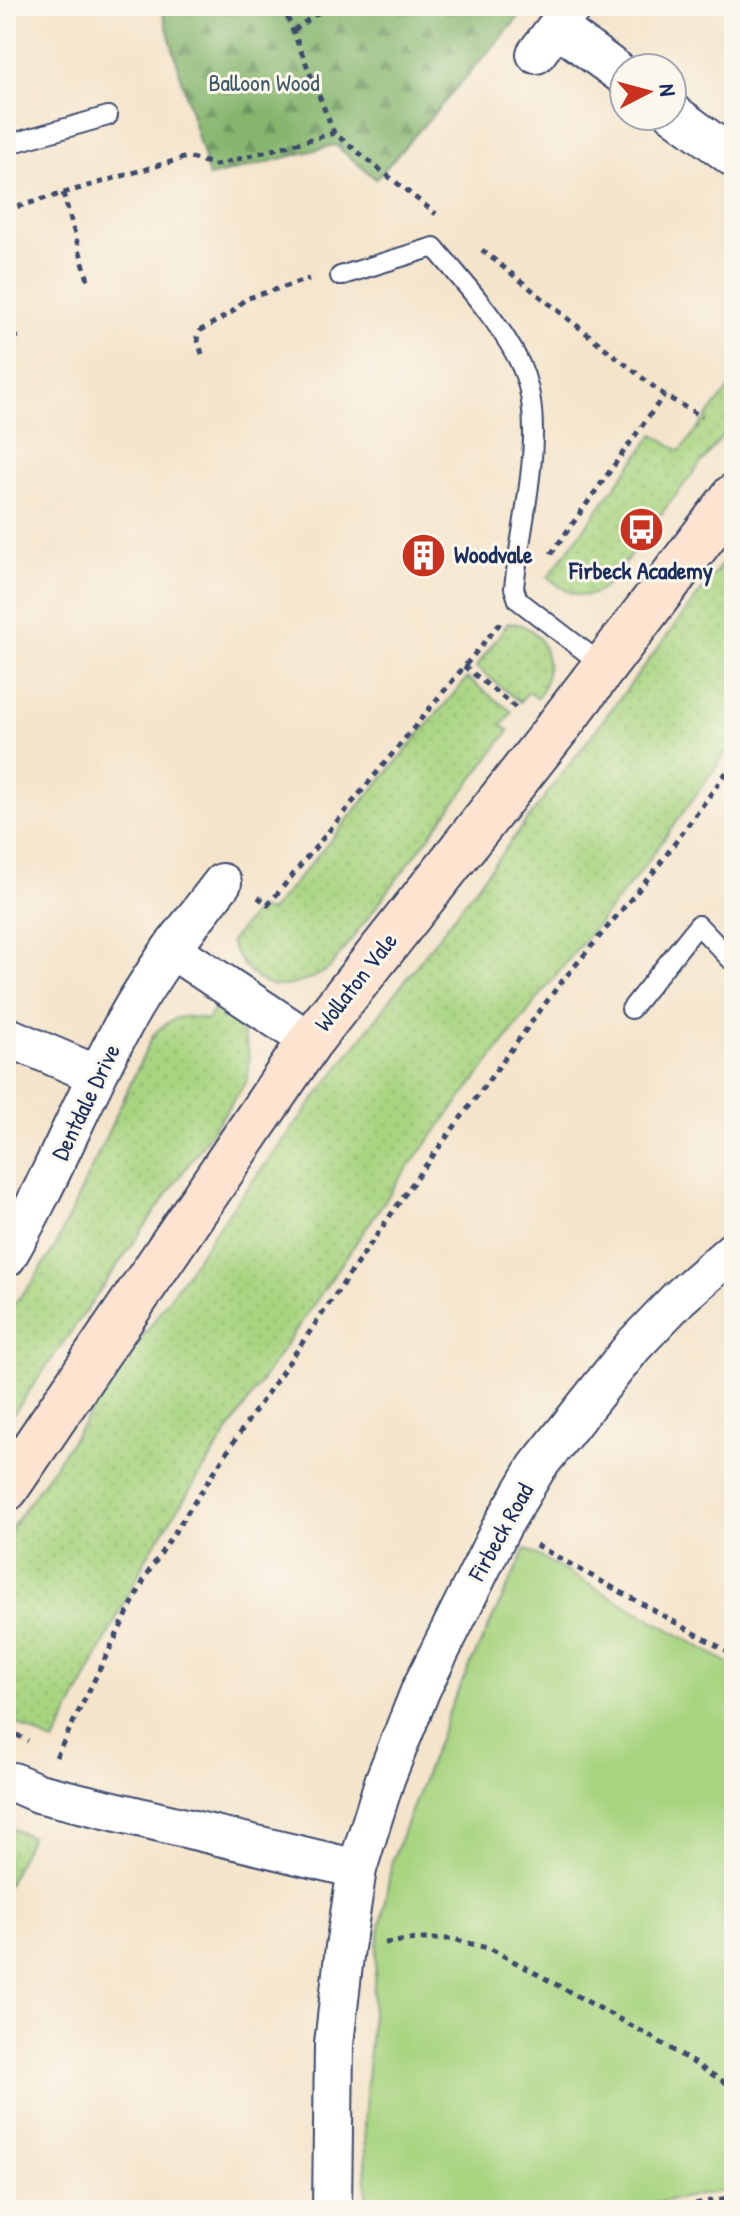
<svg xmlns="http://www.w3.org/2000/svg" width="740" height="2216" font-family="'Patrick Hand',sans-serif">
	<defs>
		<pattern id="grass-dots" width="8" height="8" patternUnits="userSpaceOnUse" patternTransform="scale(2)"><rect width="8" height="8" fill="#a8d480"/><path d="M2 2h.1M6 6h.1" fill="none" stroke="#90b671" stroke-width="1.8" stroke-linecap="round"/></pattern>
		<pattern id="forest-firs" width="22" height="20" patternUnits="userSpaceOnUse" patternTransform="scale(2)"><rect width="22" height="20" fill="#86b66e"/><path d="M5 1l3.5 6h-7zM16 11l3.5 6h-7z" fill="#6d945e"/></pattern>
	</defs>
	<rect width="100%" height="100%" fill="#fbf7ec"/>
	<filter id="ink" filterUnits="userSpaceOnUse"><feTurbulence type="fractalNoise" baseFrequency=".0125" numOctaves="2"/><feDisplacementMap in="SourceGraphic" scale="16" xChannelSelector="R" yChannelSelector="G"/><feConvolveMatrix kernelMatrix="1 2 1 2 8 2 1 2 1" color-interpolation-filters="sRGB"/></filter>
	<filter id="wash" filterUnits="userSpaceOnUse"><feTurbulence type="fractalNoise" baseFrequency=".006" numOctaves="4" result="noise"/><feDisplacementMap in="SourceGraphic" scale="32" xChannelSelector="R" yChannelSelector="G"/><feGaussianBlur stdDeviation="1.8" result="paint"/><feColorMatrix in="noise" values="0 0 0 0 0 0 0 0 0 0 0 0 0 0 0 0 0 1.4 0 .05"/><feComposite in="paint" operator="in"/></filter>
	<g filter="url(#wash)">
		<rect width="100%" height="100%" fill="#f4e4ca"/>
		<!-- grass -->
		<g fill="url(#grass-dots)" stroke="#62826f" stroke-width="2">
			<path d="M734,382V421L657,519L649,515L630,541L637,547C608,584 594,618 548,577L654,434L680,451Z"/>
			<polygon points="734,548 734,742 638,875 559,971 401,1177 272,1365 149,1553 54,1743 6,1718 6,1562 11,1554 6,1550 6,1536 223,1220"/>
			<path d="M508,623C546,622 558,672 537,698L528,692L520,702L476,667Z"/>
			<path d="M467,678L512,712L502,725L509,731L329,969C283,996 254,994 230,942L257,909L270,912Z"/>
			<path d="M215,1008C245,1025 253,1048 247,1081L6,1424V1313L31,1284L55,1247L153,1035C172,1016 182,1013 207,1020Z"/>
			<polygon points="6,1826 31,1837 6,1888"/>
		</g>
		<!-- forest -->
		<polygon fill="url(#forest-firs)" stroke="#507266" stroke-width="2" points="161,6 529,6 376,179 335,145 209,177"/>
		<!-- park -->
		<polygon fill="#a8d480" stroke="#62826f" stroke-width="2" points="526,1549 734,1666 734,2189 613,2210 367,2210 364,2122 377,1945 392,1861 454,1699"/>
	</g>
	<g filter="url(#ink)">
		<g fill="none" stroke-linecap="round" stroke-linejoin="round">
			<defs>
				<g id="lane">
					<polyline points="6,145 108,116"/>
					<path d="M340,276L434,247C463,281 511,335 525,376C546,435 520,527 514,588L518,600L604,666"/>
					<polyline points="631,1009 698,925 734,963"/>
				</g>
				<g id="street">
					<polyline points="557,27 624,76"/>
					<polyline points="536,54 571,8"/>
					<polyline points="672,112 734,158"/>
					<polyline points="171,949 222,883"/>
					<polyline points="6,1036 97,1075"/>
					<path d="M6,1258C53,1178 85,1091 131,1011C143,990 157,970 171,949L310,1041"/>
					<polyline points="13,1782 38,1793 357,1869"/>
					<polyline points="332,2210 334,2044 345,1947 357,1869 385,1779 421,1689 502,1526 537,1467 634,1345 679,1298 734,1250"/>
				</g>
				<polyline id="secondary" points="6,1489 310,1041 551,736 734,496"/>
			</defs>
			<!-- lane casing -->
			<use href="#lane" stroke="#3c4a6e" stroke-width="22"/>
			<!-- street casing -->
			<use href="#street" stroke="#3c4a6e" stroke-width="42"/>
			<!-- secondary casing -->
			<use href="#secondary" stroke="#3c4a6e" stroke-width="48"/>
			<!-- path -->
			<g stroke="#3c4a6e" stroke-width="5" stroke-dasharray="6 6" stroke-linecap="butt">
				<polyline points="283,6 334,133"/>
				<polyline points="294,30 327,6"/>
				<polyline points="63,193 88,280"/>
				<polyline points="6,210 187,157 216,165 334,133 436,214"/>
				<polyline points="482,250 664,395 702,417"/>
				<polyline points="6,300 17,339"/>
				<polyline points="202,354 197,337 201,330 231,313 245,299 309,279"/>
				<polyline points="551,554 664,395"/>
				<polyline points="464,666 516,708"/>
				<polyline points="258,897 268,905 500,623"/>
				<polyline points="536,1545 734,1655"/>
				<polyline points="6,1729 28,1741"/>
				<polyline points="56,1757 146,1576 235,1440 412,1184 559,985 656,869 734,762"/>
				<polyline points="385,1943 416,1939 453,1939 491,1949 647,2034 734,2088"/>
				<polyline points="660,2210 734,2197"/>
			</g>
			<!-- lane -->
			<use href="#lane" stroke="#fff" stroke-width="18"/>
			<!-- street -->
			<use href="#street" stroke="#fff" stroke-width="38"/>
			<!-- secondary -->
			<use href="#secondary" stroke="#fde4d1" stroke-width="44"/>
		</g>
	</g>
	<!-- icons -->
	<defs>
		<symbol id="bus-disc" viewBox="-11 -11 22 22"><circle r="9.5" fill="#c8321e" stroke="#fbf7ec"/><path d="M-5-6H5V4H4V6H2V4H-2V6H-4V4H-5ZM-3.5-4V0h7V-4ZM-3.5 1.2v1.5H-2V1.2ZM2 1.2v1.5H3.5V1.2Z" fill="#fff"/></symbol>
		<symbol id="building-disc" viewBox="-11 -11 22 22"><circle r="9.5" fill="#c8321e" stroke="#fbf7ec"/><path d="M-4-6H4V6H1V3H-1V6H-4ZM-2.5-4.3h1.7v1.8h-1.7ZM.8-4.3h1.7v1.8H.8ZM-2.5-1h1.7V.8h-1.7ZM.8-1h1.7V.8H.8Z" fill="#fff"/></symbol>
	</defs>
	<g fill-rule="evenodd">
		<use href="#bus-disc" x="616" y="504" width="51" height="51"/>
		<use href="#building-disc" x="398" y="530" width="51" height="51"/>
	</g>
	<g text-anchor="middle" stroke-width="6" stroke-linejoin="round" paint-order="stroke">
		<!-- park labels -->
		<g font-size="24" fill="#3e5866" stroke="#fbf7ec">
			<text x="264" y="91">Balloon Wood</text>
		</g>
		<!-- poi labels -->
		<g font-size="24" font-weight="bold" fill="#1b2f5e" stroke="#fbf7ec" text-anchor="start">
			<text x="454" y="563">Woodvale</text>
			<text x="641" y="579" text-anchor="middle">Firbeck Academy</text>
		</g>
		<!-- street labels -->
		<g font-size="24" fill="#1b2f5e" stroke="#fbf7ec">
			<text transform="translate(356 982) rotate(-52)" y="8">Wollaton Vale</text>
			<text transform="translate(86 1102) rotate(-64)" y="8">Dentdale Drive</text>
			<text transform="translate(501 1532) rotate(-61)" y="8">Firbeck Road</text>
		</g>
	</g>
	<!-- margin -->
	<rect width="740" height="2216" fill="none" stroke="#fbf7ec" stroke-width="32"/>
	<!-- north arrow -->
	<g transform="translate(648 92) rotate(84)"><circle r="38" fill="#fbf7ec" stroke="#a1a7b3" stroke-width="2"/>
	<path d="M0-6L14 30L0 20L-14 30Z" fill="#c8321e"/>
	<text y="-12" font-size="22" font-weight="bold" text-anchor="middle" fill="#1b2f5e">N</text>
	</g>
</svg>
